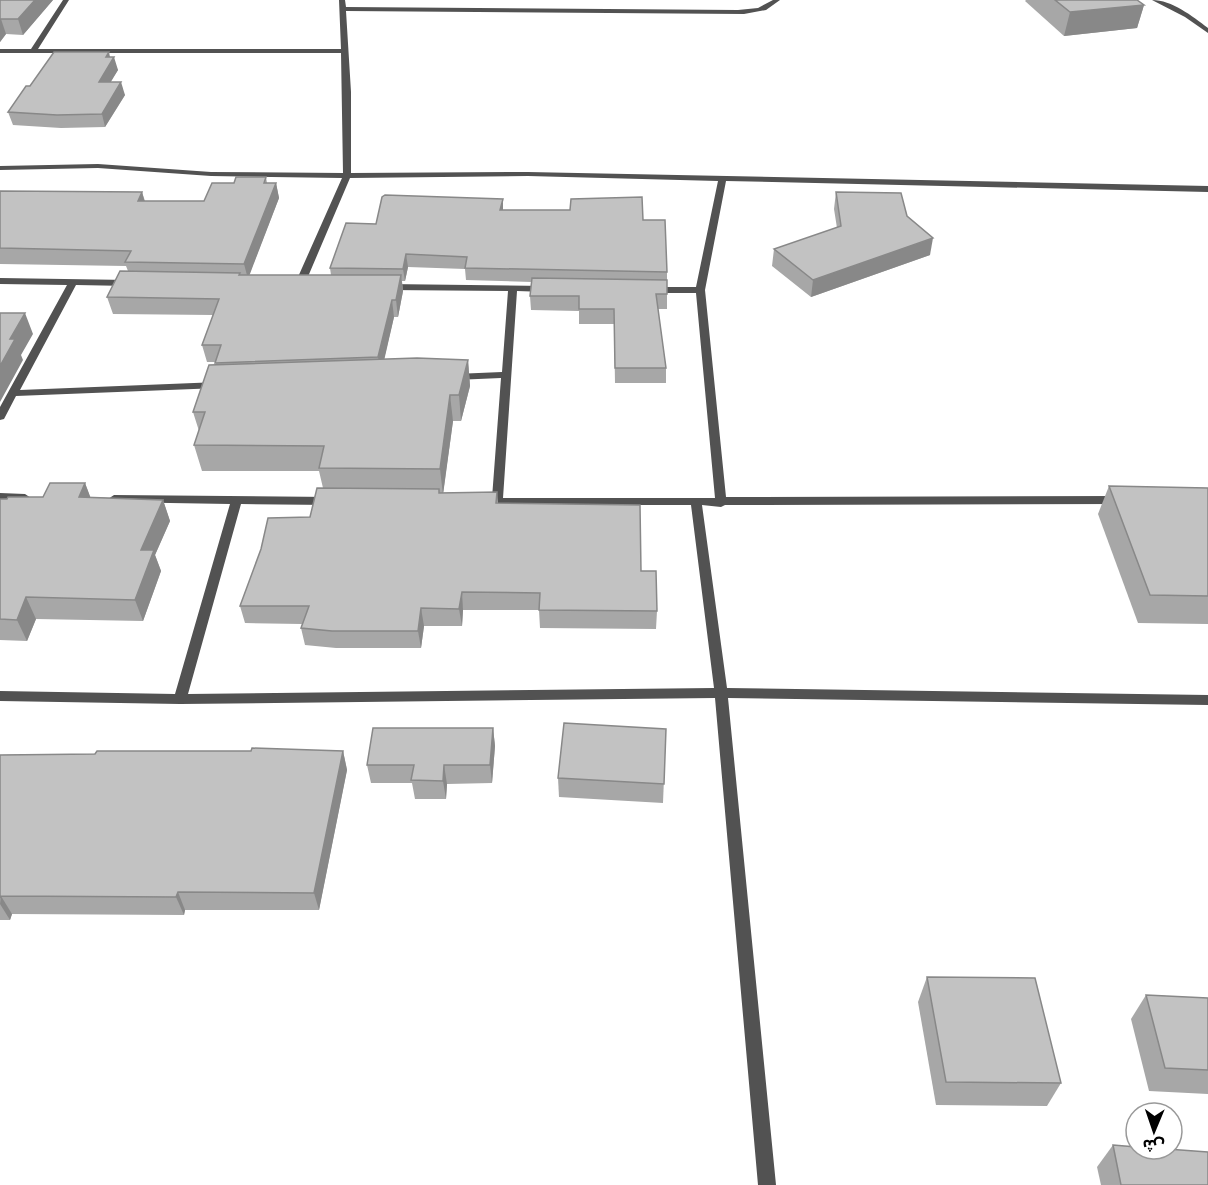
<svg xmlns="http://www.w3.org/2000/svg" width="1208" height="1185" font-family="'IBM Plex Sans','Noto Sans Arabic',sans-serif">
	<rect width="100%" height="100%" fill="#fff"/>
	<g fill="none" stroke-linecap="round" stroke-linejoin="round">
		<!-- minor -->
		<g fill="#525252" fill-rule="evenodd">
			<polygon points="63,0 69,0 38,49 341,49 339,0 345,0 346,7 738,10 758,8 773,0 780,0 766,10 744,14 346,11 351,92 351,173 528,172 1208,186 1208,192 726,181 705,290 726,497 1120,496 1126,500 1120,504 725,505 721,507 702,505 727,688 1208,695 1208,705 728,698 776,1185 758,1185 715,698 180,704 0,701 0,691 175,694 230,504 110,502 108,499 114,495 331,497 337,501 331,505 241,504 188,694 714,688 691,505 479,505 477,502 479,499 492,498 501,378 455,380 450,377 455,374 502,372 508,291 387,290 382,287 387,284 546,286 551,289 546,292 517,291 503,498 715,498 696,293 651,293 646,290 651,287 696,287 718,181 528,176 350,178 304,286 302,288 296,288 294,286 342,178 211,176 98,168 0,170 0,166 98,164 211,172 343,173 341,53 0,53 0,49 31,49"/>
			<path d="M1152,0C1172,0 1192,16 1208,28V33L1185,17Z"/>
			<polygon points="0,278 129,280 134,283 129,286 76,285 20,390 219,382 224,385 219,388 16,396 4,419 0,420 0,407 67,285 0,284"/>
			<polygon points="0,493 25,494 31,498 25,502 0,501"/>
		</g>
	</g>
	<!-- wall -->
	<g fill="#a7a7a7">
		<polygon points="0,0 53,0 23,35 6,34 0,42"/>
		<polygon points="1026,0 1137,0 1144,5 1137,28 1064,36 1025,1"/>
		<polygon points="110,57 118,70 110,82 125,95 105,127 61,128 13,125 8,112"/>
		<polygon points="266,177 267,183 276,183 279,198 249,275 331,275 330,268 376,224 503,210 643,220 667,272 667,309 658,309 666,368 666,383 615,383 614,324 579,324 579,311 531,310 530,296 532,282 466,280 465,269 408,267 405,281 402,281 403,291 398,317 394,317 384,359 468,360 470,386 461,421 453,421 443,493 497,492 498,503 641,571 657,611 656,629 540,628 539,610 463,610 462,626 424,626 421,648 336,648 305,645 301,628 302,624 245,623 240,606 310,517 323,488 319,471 202,471 194,445 199,431 193,412 215,365 216,362 207,362 202,345 213,315 113,314 107,297 128,271 126,266 0,264 0,191 142,192 145,201 204,201 234,183"/>
		<polygon points="836,192 930,255 811,297 772,266 774,249 837,228 834,209"/>
		<polygon points="85,483 90,497 163,500 170,521 155,555 161,571 143,621 36,619 27,641 0,640 0,499 43,497"/>
		<polygon points="1109,486 1208,488 1208,624 1138,623 1098,514"/>
		<polygon points="493,728 495,746 492,783 447,784 446,799 415,799 412,783 371,783 367,765"/>
		<polygon points="666,729 663,803 559,797 558,778"/>
		<polygon points="343,751 347,770 319,910 185,910 184,915 12,914 10,920 0,920 0,755"/>
		<polygon points="927,977 1061,1083 1047,1106 936,1105 918,1002"/>
		<polygon points="1146,995 1208,998 1208,1094 1149,1091 1131,1019"/>
		<polygon points="1113,1145 1208,1185 1101,1185 1097,1167"/>
	</g>
	<!-- shaded-wall -->
	<g fill="#888">
		<polygon points="35,0 53,0 23,35 18,19"/>
		<polygon points="1144,5 1137,28 1064,36 1070,12"/>
		<polygon points="1,19 6,34 0,42 0,20"/>
		<polygon points="109,52 111,62 114,57 118,70 103,95 99,82 106,57"/>
		<polygon points="121,82 125,95 105,127 102,114"/>
		<polygon points="276,183 279,198 248,279 244,264"/>
		<polygon points="142,192 146,207 138,201"/>
		<polygon points="503,199 503,211 500,210"/>
		<polygon points="933,238 930,255 811,297 813,280"/>
		<polygon points="406,254 408,267 405,281 403,269"/>
		<polygon points="401,275 403,291 398,317 396,300"/>
		<polygon points="392,300 394,317 381,374 378,357"/>
		<polygon points="25,313 33,334 21,355 23,360 0,402 0,366 10,339"/>
		<polygon points="468,360 470,386 461,421 459,395"/>
		<polygon points="450,395 453,421 443,495 440,469"/>
		<polygon points="85,483 93,504 79,497"/>
		<polygon points="163,500 170,521 155,555 161,571 143,621 135,600 141,550"/>
		<polygon points="462,592 463,610 462,626 459,609"/>
		<polygon points="26,597 36,619 27,641 17,620"/>
		<polygon points="421,608 424,626 421,648 418,631"/>
		<polygon points="493,728 495,746 492,783 490,765"/>
		<polygon points="343,751 347,770 319,910 314,893"/>
		<polygon points="444,765 447,784 446,799 443,781"/>
		<polygon points="178,892 185,910 184,915 176,897"/>
		<polygon points="1,896 12,914 10,920 0,904"/>
	</g>
	<!-- building -->
	<g fill="#c2c2c2" stroke="#888" stroke-width="1.5">
		<polygon points="0,0 35,0 18,19 1,19 0,20"/>
		<polygon points="1055,0 1137,0 1144,5 1070,12"/>
		<polygon points="54,52 109,52 106,57 114,57 99,82 121,82 102,114 57,115 8,112 26,86 30,86"/>
		<polygon points="236,177 266,177 264,183 276,183 244,264 125,262 131,251 0,248 0,191 142,192 138,201 204,201 212,183 234,183"/>
		<polygon points="836,192 901,193 907,216 933,238 813,280 774,249 841,226"/>
		<polygon points="385,195 503,199 500,210 570,210 571,199 642,197 643,220 665,220 667,272 465,268 467,257 406,254 403,269 330,268 346,223 376,224 382,197"/>
		<polygon points="120,271 240,273 239,275 401,275 396,300 392,300 378,357 215,363 221,345 202,345 219,299 107,297"/>
		<polygon points="532,278 667,280 667,294 656,294 666,368 615,368 614,309 579,309 579,296 530,296"/>
		<polygon points="0,313 25,313 10,339 15,339 0,366"/>
		<polygon points="417,358 468,360 459,395 450,395 440,469 319,468 324,446 194,445 205,412 193,412 209,365"/>
		<polygon points="50,483 85,483 79,497 163,500 141,550 154,550 135,600 26,597 17,620 0,619 0,499 7,499 8,497 43,497"/>
		<polygon points="1109,486 1208,488 1208,596 1150,595"/>
		<polygon points="317,488 439,489 439,493 497,492 496,503 640,505 641,571 656,571 657,611 539,610 540,593 462,592 459,609 421,608 418,631 332,631 301,628 309,606 240,606 261,549 268,518 310,517"/>
		<polygon points="564,723 666,729 664,784 558,778"/>
		<polygon points="373,728 493,728 490,765 444,765 443,781 411,780 414,765 367,765"/>
		<polygon points="252,748 343,751 314,893 178,892 176,897 1,896 0,898 0,755 95,754 97,751 251,751"/>
		<polygon points="927,977 1035,978 1061,1083 946,1082"/>
		<polygon points="1146,995 1208,998 1208,1070 1165,1068"/>
		<polygon points="1113,1145 1136,1147 1136,1149 1167,1149 1208,1152 1208,1185 1121,1185"/>
	</g>
	<!-- north arrow -->
	<g transform="translate(1154 1131) rotate(182)"><circle r="28" fill="#ffffff" stroke="#999999" stroke-width="1.5"/>
	<path d="M0-4.5L10 22L0 15L-10 22Z" fill="#000000"/>
	<text y="-9" font-size="16" font-weight="bold" text-anchor="middle" fill="#000000">ش</text>
	</g>
</svg>
